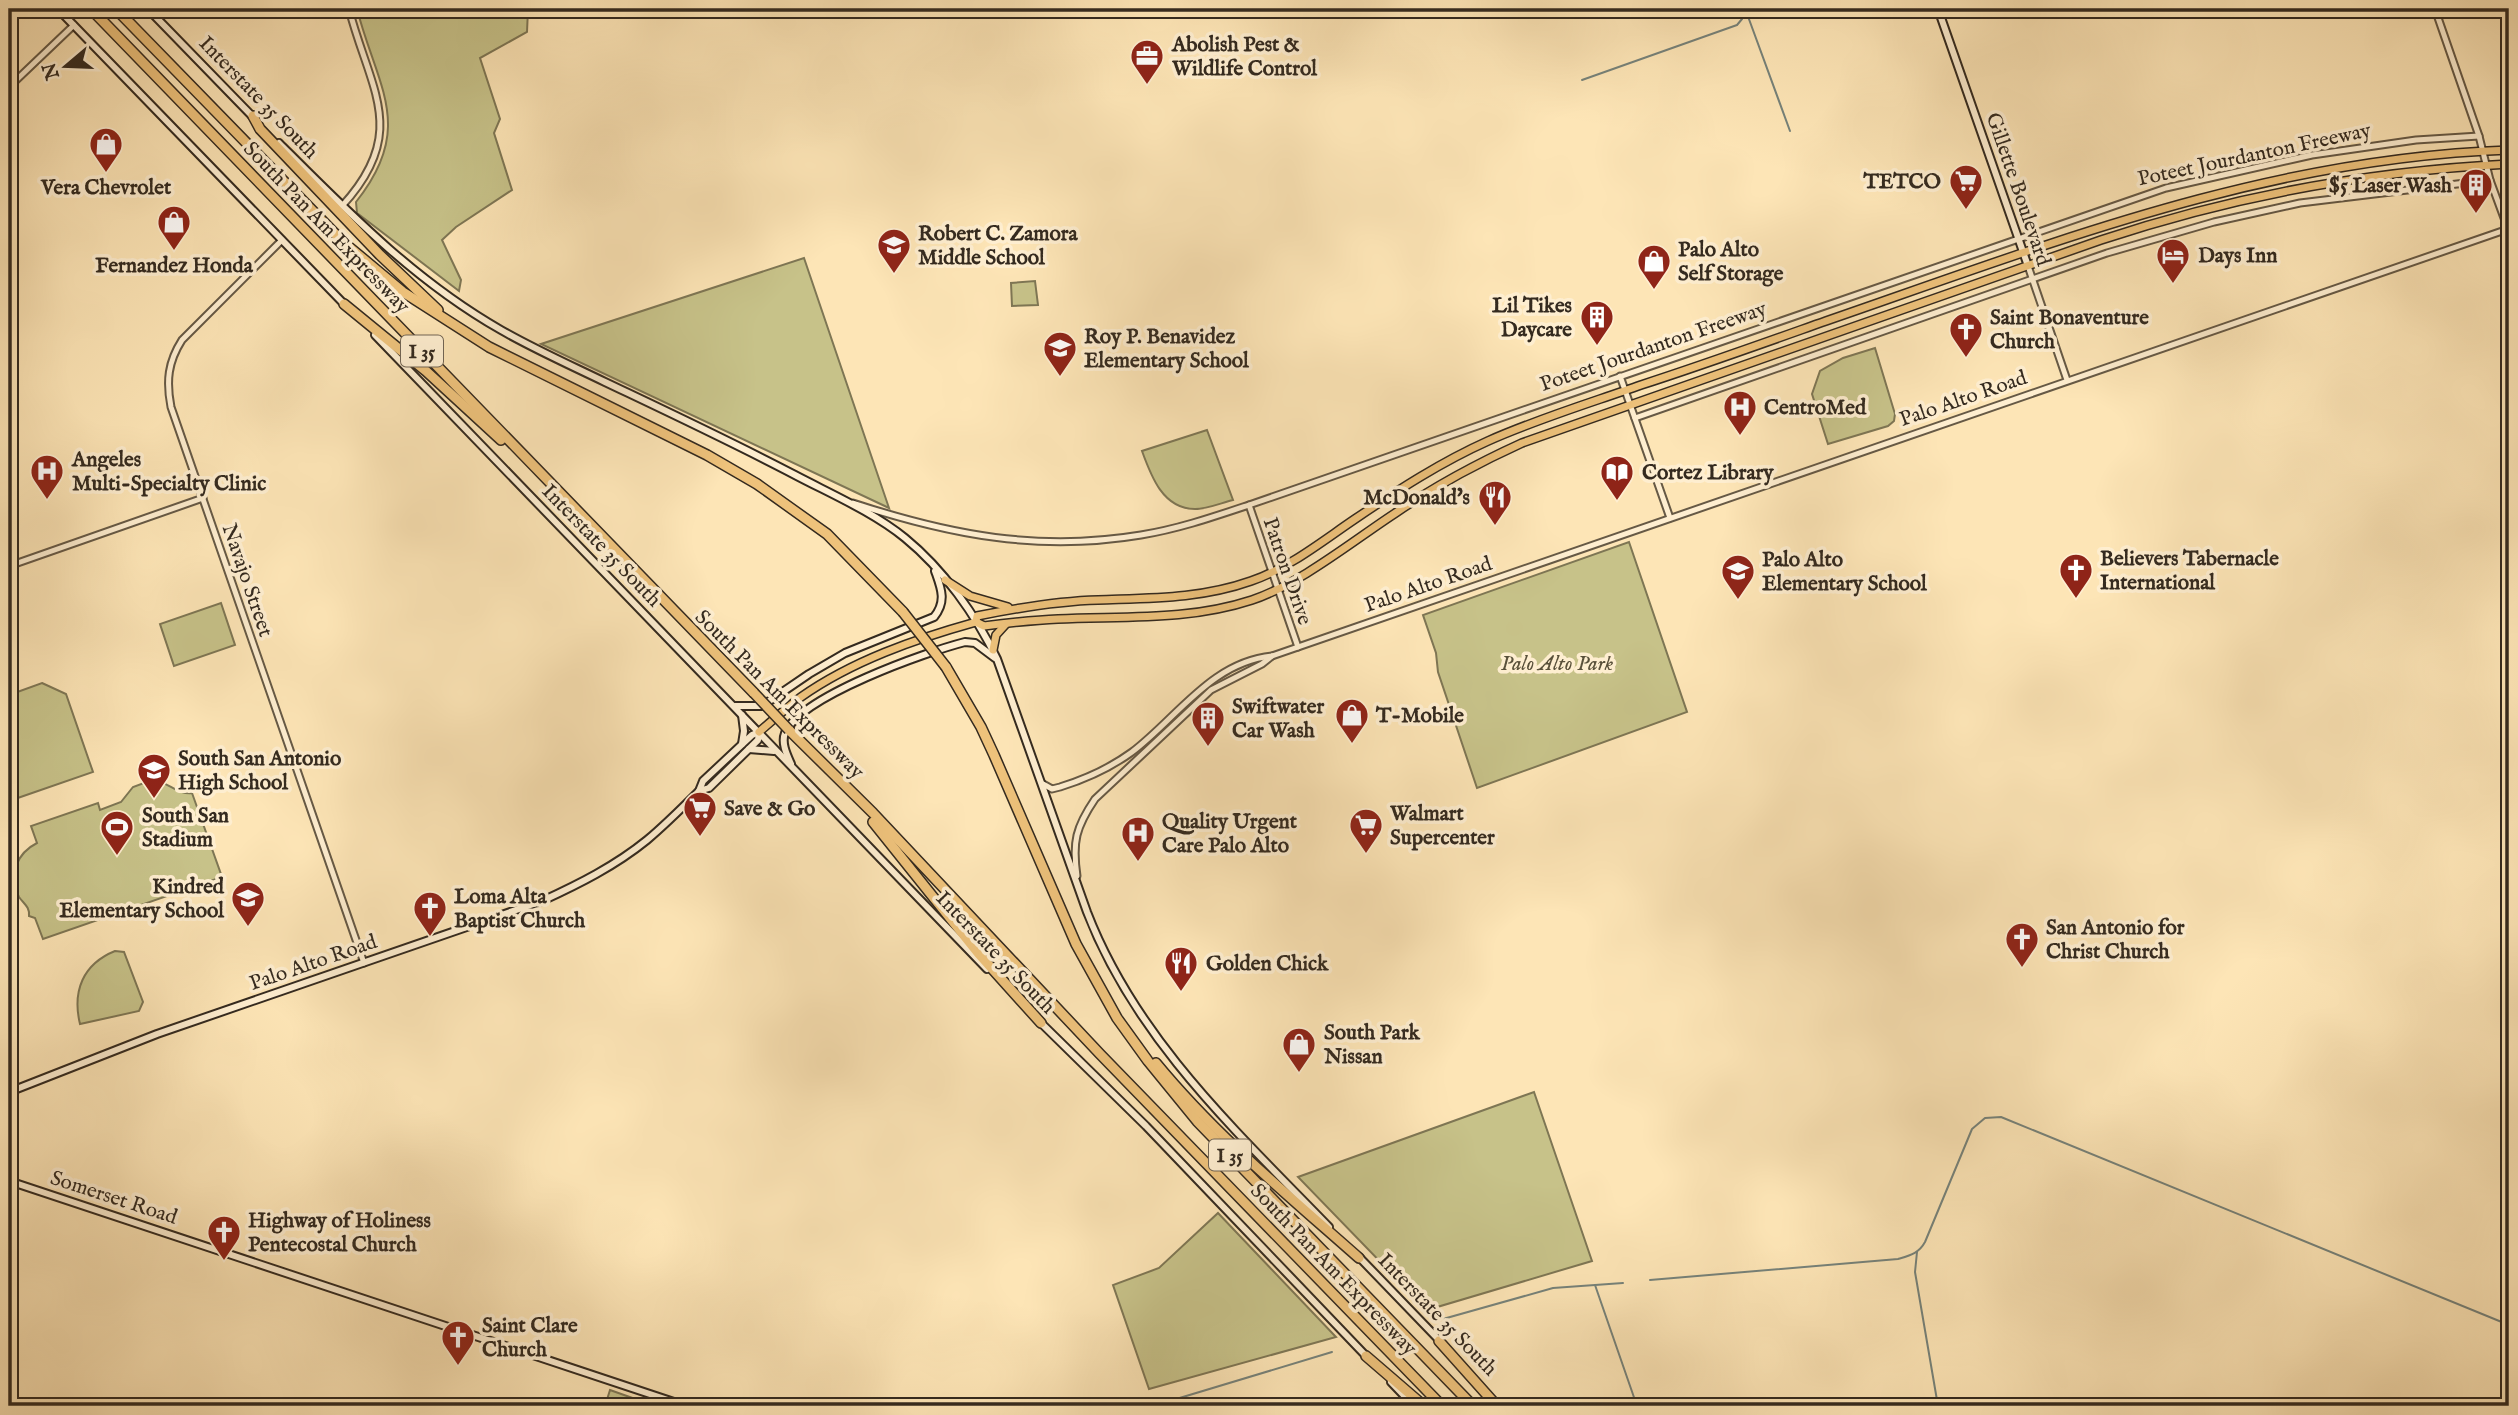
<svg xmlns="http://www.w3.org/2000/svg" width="2518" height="1415" font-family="'IM FELL English',serif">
	<rect width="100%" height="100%" fill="#fde5b6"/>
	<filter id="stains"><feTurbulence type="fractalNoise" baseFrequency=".00286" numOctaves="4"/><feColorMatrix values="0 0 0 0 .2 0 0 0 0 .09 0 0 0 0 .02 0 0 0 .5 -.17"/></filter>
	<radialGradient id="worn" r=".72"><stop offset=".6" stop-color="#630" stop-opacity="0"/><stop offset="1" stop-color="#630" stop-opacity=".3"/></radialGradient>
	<!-- green -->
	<g fill="#c7c289" stroke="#7e7654" stroke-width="2">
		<path d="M357,9H528L527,32L480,58L500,119L494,133L512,190L456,227L442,240L461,280L459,291L357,213L356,202C416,127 377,87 357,9Z"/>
		<polygon points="804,258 889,508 541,344"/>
		<polygon points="1035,281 1038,305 1012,306 1011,283"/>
		<polygon points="1875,348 1895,414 1894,421 1888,426 1828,444 1812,394 1820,371 1843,358"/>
		<path d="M1207,430L1233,500C1221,503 1207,509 1195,509C1163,509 1151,476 1142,451Z"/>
		<polygon points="1629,542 1687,712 1477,788 1438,672 1436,653 1423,615"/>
		<polygon points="221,603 235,645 174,666 160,624"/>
		<polygon points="42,683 66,694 93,772 9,801 9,695"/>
		<path d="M152,780C167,781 178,795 192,793L222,877L43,939L35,918L29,916C30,907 24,904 19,897C7,876 17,853 37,843L31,826L98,803L100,810L121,802L133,787Z"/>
		<path d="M115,951L124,952L143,1002L139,1011L80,1024C72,991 83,964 115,951Z"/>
		<polygon points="1534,1092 1592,1261 1427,1310 1298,1177"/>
		<polygon points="1218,1213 1336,1337 1149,1389 1113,1285 1159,1268"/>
		<polygon points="610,1390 655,1406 605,1406"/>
	</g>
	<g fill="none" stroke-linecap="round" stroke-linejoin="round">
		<!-- stream -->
		<g stroke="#76827a" stroke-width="2">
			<polyline points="1746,11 1790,131"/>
			<polyline points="1582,80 1737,25 1742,19 1745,9"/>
			<polyline points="1917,1252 1915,1272 1938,1406"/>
			<path d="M1650,1280L1898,1259C1911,1255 1919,1253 1925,1242L1972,1129L1985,1118L2001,1117L2509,1325"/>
			<polyline points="1595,1285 1637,1406"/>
			<polyline points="1443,1319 1553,1288 1623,1283"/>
			<polyline points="1153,1406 1332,1352"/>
		</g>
		<defs>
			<g id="tertiary">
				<polyline points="9,87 74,25"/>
				<path d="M342,206C410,132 370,90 349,9"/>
				<path d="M282,240L182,340C168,362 166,381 171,407L364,963"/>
				<polyline points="2028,266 2067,380"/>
				<polyline points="1620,376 1670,518"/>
				<polyline points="1635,418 2107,253 2214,222 2300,203 2490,180"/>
				<path d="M853,503C950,535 1039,552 1141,535C1178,529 1213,517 1249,505L2166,188L2312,155L2416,140L2479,136"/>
				<polyline points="1249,505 1298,647"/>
				<polyline points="9,566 203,498"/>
				<path d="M1043,784L1052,789L1060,787C1086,779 1110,768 1132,752C1177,718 1211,662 1272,656L2508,229L2490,180L2479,136L2435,9"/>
				<path d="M1077,876C1072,842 1076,827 1095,799L1211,690L1262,664L1272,656"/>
			</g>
			<g id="secondary">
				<polyline points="58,9 345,305"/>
				<polyline points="148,9 254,118"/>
				<polyline points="1938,9 2028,266"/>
				<path d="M279,143C348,212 415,281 501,330C534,349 570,365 605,382C668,412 732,442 795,475C831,494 873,512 905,538C943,569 976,615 997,659L1087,912C1136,1039 1236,1131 1329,1227"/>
				<polyline points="375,335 987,969"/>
				<path d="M735,706H762L809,674L845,653L934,617C947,601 941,588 935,571"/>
				<polyline points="742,715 744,731 742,744"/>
				<polyline points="749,749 774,751"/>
				<path d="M791,764C787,755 781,743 785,733C801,696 926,652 965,642L975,643L995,658"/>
				<polyline points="699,791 709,788 758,740 759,732"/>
				<polyline points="1039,1021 1146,1126 1367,1357"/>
				<path d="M9,1092L157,1034L542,901C579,884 615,866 647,840C665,825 682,808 699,791L703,781L752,735L759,732"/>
				<polyline points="9,1181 686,1406"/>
				<polyline points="1359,1257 1441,1342"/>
				<polyline points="1391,1382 1414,1406"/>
			</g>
			<g id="primary">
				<polyline points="945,580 970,596 1008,607"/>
				<path d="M976,622L984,626C1008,623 1033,620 1058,619C1124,616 1188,621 1252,600C1300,584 1354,540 1397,512C1437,485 1478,463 1522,443L2101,240C2233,196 2370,171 2509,164"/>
				<polyline points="993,650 996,635 1006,624"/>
				<path d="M759,732C773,720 786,708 801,697C852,661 915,639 976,622L977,616C1017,608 1058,601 1098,600C1151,598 1200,599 1251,581C1289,568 1321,542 1355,519C1398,490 1441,462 1488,441C1537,419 1590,403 1641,385C1703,365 1764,343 1826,321C2052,243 2267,158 2509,150"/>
			</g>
			<g id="motorway">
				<polyline points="91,9 754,693"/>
				<polyline points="116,9 343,242 403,292 489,347 707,455 757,484 827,534 903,612"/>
				<polyline points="253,116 260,129 380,255 438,310"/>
				<polyline points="344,304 426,371 501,440"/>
				<polyline points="946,667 981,727 994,755 1076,944 1117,1018 1148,1061 1197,1121 1473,1406"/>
				<polyline points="789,730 873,813 1100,1054 1442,1406"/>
				<polyline points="873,822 978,953 1041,1023"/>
				<path d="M1156,1063C1216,1136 1289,1196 1359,1258"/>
				<polyline points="1439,1341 1497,1406"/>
				<polyline points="1366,1356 1424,1406"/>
			</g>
		</defs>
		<!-- tertiary casing -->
		<use href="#tertiary" stroke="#665945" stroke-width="9"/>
		<!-- secondary casing -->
		<use href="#secondary" stroke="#342a1f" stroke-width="10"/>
		<!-- primary casing -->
		<use href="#primary" stroke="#342a1f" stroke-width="10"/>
		<!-- motorway casing -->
		<use href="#motorway" stroke="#342a1f" stroke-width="12"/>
		<!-- tertiary -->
		<use href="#tertiary" stroke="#feeed0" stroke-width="5"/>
		<!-- secondary -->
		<use href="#secondary" stroke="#feeed0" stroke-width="6"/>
		<!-- primary -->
		<use href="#primary" stroke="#eec27b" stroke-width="7"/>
		<!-- motorway -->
		<use href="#motorway" stroke="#eec27b" stroke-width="9"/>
		<defs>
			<g id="motorway-bridge">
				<polyline points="903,612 946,667"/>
				<polyline points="754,693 789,730"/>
			</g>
		</defs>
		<!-- motorway-bridge casing -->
		<use href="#motorway-bridge" stroke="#342a1f" stroke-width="12" stroke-linecap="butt"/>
		<!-- motorway-bridge -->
		<use href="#motorway-bridge" stroke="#eec27b" stroke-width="9"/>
	</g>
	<!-- icons -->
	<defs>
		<symbol id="office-pin" viewBox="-11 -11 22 30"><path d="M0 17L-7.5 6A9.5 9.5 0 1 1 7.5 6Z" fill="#8f2418" stroke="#feeed0"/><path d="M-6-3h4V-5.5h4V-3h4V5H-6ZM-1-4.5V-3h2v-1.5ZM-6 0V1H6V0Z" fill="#fff"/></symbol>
		<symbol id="shop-pin" viewBox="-11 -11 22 30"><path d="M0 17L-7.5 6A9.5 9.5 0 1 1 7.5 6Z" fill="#8f2418" stroke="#feeed0"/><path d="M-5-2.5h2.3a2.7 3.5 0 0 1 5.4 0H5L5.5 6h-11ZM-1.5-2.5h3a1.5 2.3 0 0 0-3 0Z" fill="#fff"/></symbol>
		<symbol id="supermarket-pin" viewBox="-11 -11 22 30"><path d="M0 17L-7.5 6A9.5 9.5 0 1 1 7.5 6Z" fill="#8f2418" stroke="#feeed0"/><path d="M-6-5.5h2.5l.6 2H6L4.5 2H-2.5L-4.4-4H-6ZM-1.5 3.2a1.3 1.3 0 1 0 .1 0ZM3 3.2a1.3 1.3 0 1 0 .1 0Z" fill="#fff"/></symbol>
		<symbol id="building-pin" viewBox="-11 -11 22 30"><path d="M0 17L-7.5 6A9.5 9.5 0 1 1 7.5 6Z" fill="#8f2418" stroke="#feeed0"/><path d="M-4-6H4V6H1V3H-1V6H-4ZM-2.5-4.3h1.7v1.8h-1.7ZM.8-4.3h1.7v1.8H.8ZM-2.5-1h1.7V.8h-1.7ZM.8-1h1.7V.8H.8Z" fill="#fff"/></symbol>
		<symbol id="school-pin" viewBox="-11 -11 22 30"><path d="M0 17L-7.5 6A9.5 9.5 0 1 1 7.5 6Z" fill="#8f2418" stroke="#feeed0"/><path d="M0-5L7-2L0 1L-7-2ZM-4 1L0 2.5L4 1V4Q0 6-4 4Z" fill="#fff"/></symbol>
		<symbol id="hotel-pin" viewBox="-11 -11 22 30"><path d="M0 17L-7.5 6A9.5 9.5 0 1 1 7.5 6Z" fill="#8f2418" stroke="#feeed0"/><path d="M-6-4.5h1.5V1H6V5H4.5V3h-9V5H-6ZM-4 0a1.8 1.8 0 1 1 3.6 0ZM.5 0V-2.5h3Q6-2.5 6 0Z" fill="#fff"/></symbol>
		<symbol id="church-pin" viewBox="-11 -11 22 30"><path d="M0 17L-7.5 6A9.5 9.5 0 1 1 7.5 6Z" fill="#8f2418" stroke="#feeed0"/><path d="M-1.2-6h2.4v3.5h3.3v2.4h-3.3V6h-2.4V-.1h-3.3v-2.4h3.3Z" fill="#fff"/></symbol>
		<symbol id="hospital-pin" viewBox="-11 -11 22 30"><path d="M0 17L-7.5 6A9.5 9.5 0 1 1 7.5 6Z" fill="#8f2418" stroke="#feeed0"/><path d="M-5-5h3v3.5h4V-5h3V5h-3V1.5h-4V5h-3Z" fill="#fff"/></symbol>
		<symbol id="library-pin" viewBox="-11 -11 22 30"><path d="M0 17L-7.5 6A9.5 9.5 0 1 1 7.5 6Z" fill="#8f2418" stroke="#feeed0"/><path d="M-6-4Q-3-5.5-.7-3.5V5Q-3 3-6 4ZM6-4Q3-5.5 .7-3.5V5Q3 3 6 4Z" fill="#fff"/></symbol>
		<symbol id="restaurant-pin" viewBox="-11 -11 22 30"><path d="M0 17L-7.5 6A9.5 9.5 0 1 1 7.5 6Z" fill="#8f2418" stroke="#feeed0"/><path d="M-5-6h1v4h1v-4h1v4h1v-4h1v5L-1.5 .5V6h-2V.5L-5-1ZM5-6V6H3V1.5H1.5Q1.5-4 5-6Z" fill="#fff"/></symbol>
		<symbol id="stadium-pin" viewBox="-11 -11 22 30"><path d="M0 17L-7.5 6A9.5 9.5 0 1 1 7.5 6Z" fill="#8f2418" stroke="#feeed0"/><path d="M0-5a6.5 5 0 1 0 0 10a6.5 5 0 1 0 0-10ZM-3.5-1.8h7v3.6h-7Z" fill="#fff"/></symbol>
	</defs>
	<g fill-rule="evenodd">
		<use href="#office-pin" x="1128" y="37" width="38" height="52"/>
		<use href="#shop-pin" x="87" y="125" width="38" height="52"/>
		<use href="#supermarket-pin" x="1947" y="162" width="38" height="52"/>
		<use href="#building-pin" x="2457" y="166" width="38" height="52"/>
		<use href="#shop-pin" x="155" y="203" width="38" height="52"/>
		<use href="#school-pin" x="875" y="226" width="38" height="52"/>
		<use href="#hotel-pin" x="2154" y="236" width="38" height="52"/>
		<use href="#shop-pin" x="1635" y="242" width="38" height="52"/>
		<use href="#building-pin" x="1578" y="298" width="38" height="52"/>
		<use href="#church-pin" x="1947" y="310" width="38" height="52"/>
		<use href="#school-pin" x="1041" y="329" width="38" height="52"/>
		<use href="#hospital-pin" x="1721" y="388" width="38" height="52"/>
		<use href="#hospital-pin" x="28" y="452" width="38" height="52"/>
		<use href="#library-pin" x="1598" y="453" width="38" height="52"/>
		<use href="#restaurant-pin" x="1476" y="478" width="38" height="52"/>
		<use href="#church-pin" x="2057" y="551" width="38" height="52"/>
		<use href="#school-pin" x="1719" y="552" width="38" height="52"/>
		<use href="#shop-pin" x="1333" y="696" width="38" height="52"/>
		<use href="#building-pin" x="1189" y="699" width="38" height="52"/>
		<use href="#school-pin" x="135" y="751" width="38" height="52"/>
		<use href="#supermarket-pin" x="681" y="789" width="38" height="52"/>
		<use href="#supermarket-pin" x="1347" y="806" width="38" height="52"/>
		<use href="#stadium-pin" x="98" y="808" width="38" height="52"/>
		<use href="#hospital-pin" x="1119" y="814" width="38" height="52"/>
		<use href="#school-pin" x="229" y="879" width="38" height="52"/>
		<use href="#church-pin" x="411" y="889" width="38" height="52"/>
		<use href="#church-pin" x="2003" y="920" width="38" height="52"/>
		<use href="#restaurant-pin" x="1162" y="944" width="38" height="52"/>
		<use href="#shop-pin" x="1280" y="1025" width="38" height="52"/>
		<use href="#church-pin" x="205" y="1213" width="38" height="52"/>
		<use href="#church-pin" x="439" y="1318" width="38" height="52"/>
	</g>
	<g text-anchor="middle" stroke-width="7" stroke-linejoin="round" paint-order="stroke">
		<!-- shield labels -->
		<g fill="#feeed0" stroke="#716554" stroke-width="2">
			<rect x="401" y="335.5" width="42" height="31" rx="5"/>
			<rect x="1209" y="1139.5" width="42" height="31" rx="5"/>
		</g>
		<g font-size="19" font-weight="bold" fill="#342a1f">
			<text x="422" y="358">I 35</text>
			<text x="1230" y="1162">I 35</text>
		</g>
		<!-- poi labels -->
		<g font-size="21" font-weight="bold" fill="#342a1f" stroke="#feeed0" text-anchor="start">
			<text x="1172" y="51">Abolish Pest &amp;<tspan x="1172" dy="24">Wildlife Control</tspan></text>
			<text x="1941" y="188" text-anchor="end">TETCO</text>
			<text x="2452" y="192" text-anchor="end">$5 Laser Wash</text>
			<text x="106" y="194" text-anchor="middle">Vera Chevrolet</text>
			<text x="918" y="240">Robert C. Zamora<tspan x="918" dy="24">Middle School</tspan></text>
			<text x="1678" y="256">Palo Alto<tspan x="1678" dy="24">Self Storage</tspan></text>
			<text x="2198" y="262">Days Inn</text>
			<text x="174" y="272" text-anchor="middle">Fernandez Honda</text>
			<text x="1572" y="312" text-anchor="end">Lil Tikes<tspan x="1572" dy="24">Daycare</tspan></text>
			<text x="1990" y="324">Saint Bonaventure<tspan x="1990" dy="24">Church</tspan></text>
			<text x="1084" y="343">Roy P. Benavidez<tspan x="1084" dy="24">Elementary School</tspan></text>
			<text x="1764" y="414">CentroMed</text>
			<text x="72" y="466">Angeles<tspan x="72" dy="24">Multi-Specialty Clinic</tspan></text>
			<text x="1642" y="479">Cortez Library</text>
			<text x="1470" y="504" text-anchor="end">McDonald's</text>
			<text x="2100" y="565">Believers Tabernacle<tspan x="2100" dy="24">International</tspan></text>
			<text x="1762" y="566">Palo Alto<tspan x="1762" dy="24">Elementary School</tspan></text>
			<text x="1232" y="713">Swiftwater<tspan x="1232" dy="24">Car Wash</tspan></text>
			<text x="1376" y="722">T-Mobile</text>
			<text x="178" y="765">South San Antonio<tspan x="178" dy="24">High School</tspan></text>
			<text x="724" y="815">Save &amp; Go</text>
			<text x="1390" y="820">Walmart<tspan x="1390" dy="24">Supercenter</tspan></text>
			<text x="142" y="822">South San<tspan x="142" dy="24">Stadium</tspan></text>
			<text x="1162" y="828">Quality Urgent<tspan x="1162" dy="24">Care Palo Alto</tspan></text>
			<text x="224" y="893" text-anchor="end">Kindred<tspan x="224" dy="24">Elementary School</tspan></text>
			<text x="454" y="903">Loma Alta<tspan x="454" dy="24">Baptist Church</tspan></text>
			<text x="2046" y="934">San Antonio for<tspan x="2046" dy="24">Christ Church</tspan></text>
			<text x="1206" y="970">Golden Chick</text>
			<text x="1324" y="1039">South Park<tspan x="1324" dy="24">Nissan</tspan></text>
			<text x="248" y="1227">Highway of Holiness<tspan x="248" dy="24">Pentecostal Church</tspan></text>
			<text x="482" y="1332">Saint Clare<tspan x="482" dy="24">Church</tspan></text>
		</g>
		<!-- street labels -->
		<g font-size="21" fill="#342a1f" stroke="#feeed0">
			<text transform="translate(259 97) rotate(46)" y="7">Interstate 35 South</text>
			<text transform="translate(2254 154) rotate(-12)" y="7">Poteet Jourdanton Freeway</text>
			<text transform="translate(2019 189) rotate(71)" y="7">Gillette Boulevard</text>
			<text transform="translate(327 227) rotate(46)" y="7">South Pan Am Expressway</text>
			<text transform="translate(1653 346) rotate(-19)" y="7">Poteet Jourdanton Freeway</text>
			<text transform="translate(1963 398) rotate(-19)" y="7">Palo Alto Road</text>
			<text transform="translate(602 545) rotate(46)" y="7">Interstate 35 South</text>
			<text transform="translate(1288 571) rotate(71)" y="7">Patron Drive</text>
			<text transform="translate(248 580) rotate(71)" y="7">Navajo Street</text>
			<text transform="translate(1428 584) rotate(-19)" y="7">Palo Alto Road</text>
			<text transform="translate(780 694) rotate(45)" y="7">South Pan Am Expressway</text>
			<text transform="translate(996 952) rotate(46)" y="7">Interstate 35 South</text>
			<text transform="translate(313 962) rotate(-19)" y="7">Palo Alto Road</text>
			<text transform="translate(114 1197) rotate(18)" y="7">Somerset Road</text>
			<text transform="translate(1334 1269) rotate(46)" y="7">South Pan Am Expressway</text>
			<text transform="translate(1438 1314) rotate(46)" y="7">Interstate 35 South</text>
		</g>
		<!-- park labels -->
		<g font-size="21" font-style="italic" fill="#59503a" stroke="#feeed0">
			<text x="1557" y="670">Palo Alto Park</text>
		</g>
	</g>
	<!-- margin -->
	<rect width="2518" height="1415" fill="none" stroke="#fde5b6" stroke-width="35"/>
	<rect x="10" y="10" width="2497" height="1394" fill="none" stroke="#342a1f" stroke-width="3.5"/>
	<rect x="18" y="18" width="2483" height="1380" fill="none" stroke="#342a1f" stroke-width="2"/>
	<!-- north arrow -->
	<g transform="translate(66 66) rotate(251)" stroke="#feeed0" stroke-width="5" paint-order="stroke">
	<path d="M0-5L12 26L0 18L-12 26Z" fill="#342a1f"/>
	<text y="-10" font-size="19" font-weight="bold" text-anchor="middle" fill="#342a1f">N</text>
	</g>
	<rect width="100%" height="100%" filter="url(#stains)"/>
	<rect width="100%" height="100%" fill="url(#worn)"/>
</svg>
